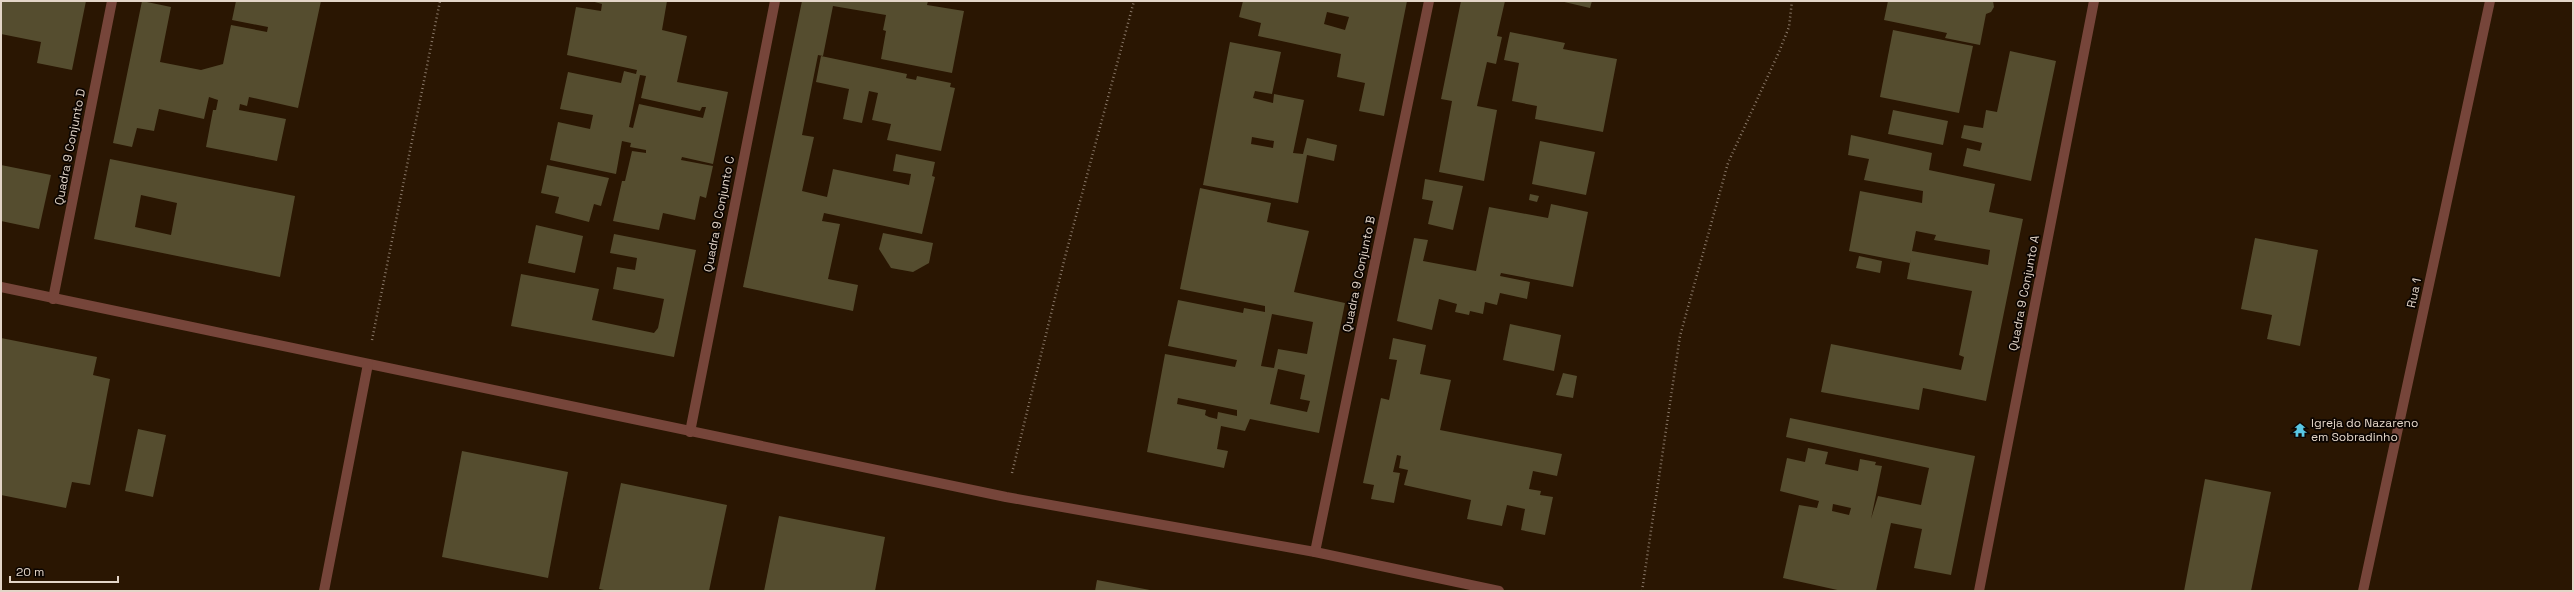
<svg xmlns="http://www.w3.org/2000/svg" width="2574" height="592" font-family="'Space Grotesk',sans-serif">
	<rect width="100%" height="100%" fill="#2a1602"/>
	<!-- building -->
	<g fill="#554d2f" fill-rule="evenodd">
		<polygon points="1,1 86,1 72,70 37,63 41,42 1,34"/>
		<polygon points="142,1 171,7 160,62 201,70 223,64 231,25 267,32 268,27 232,20 236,1 321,1 298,108 249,97 247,106 240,104 239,110 286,119 277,161 206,147 213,110 216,110 218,100 209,97 204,119 159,109 154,131 137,128 132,147 113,143"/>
		<path d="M591,1H667L662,30L687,36L677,82L728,92L713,164L682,157L681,160L713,166L706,198L700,196L695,220L663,213L659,230L613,221L622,181H625L632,151L646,153V150L630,147L631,143L622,141L616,174L550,160L558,122L590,129L593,115L560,109L568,72L621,83L624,71L636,74L637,70L567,55L576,7L601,11L602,4ZM640,75L646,76L641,98L700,111L702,107H706L703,118L639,104L633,128L629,127Z"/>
		<polygon points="802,1 928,1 927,5 964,11 952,73 881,59 886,31 883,30 886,15 833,6 823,56 818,55 802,135 814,137 802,191 827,197 833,169 909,185 911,174 893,171 896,154 935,162 932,176 935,177 922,234 824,213 822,221 840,224 828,279 858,285 853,311 743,287"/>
		<path d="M1243,1H1407L1384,116L1359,111L1365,83L1337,77L1341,54L1258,36L1261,23L1239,17ZM1327,12L1349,17L1345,30L1324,24Z"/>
		<polygon points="1461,1 1505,1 1497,36 1502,37 1496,64 1487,62 1477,106 1497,110 1484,181 1439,172 1452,101 1441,99"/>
		<polygon points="1560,1 1592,1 1590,8"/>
		<polygon points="1888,1 1993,1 1994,7 1991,12 1986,14 1980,45 1945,38 1947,33 1884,20"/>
		<polygon points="1893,30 1973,46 1959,113 1880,97"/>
		<polygon points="1510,32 1565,43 1563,49 1617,59 1603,132 1535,119 1537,106 1512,101 1519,63 1504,60"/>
		<path d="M1230,42L1281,52L1272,94L1255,91L1253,98L1273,103L1274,94L1304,100L1293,153L1303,154L1307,138L1337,145L1334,161L1307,155L1298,203L1203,185ZM1252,137L1274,141L1273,148L1251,144Z"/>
		<polygon points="2010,51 2056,61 2031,181 1963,166 1967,148 1980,151 1982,143 1961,138 1964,125 1983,128 1986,110 1997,112"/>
		<polygon points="821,56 907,74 906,78 916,80 917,76 951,83 950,87 955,88 941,151 887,140 891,124 872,120 878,93 869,91 862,123 843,119 849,89 816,82"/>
		<polygon points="1893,110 1948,121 1943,145 1888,134"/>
		<path d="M1851,135L1932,153L1929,170L1995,184L1989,212L2023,219L1986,401L1923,388L1919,410L1821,392L1831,344L1961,370L1964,357L1959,355L1972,291L1907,279L1911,257L1910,263L1849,251L1860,191L1922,203L1923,191L1864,180L1869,159L1848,155ZM1916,231L1936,235L1934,240L1990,250L1988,265L1912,251Z"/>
		<polygon points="1540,141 1595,152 1586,195 1532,184"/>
		<path d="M110,159L295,196L280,277L94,239ZM141,195L177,203L171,235L135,227Z"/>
		<polygon points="1,165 51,175 39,229 1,221"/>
		<polygon points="547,165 609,178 601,206 594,204 589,222 555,213 559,197 541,193"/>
		<polygon points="1425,179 1463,186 1453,230 1428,224 1433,201 1422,199"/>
		<path d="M1200,188L1271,203L1267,222L1309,231L1294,292L1345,303L1319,433L1250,419L1245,431L1221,426L1217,449L1228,451L1224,468L1147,452L1165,354L1235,367L1237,360L1168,346L1178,300L1243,313L1244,308L1265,312V306L1180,289ZM1272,314L1313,322L1307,354L1278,349L1274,368L1261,366ZM1278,369L1305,375L1300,399L1310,401L1307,412L1270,404ZM1178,398L1237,410V416L1218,412L1217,419L1209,417L1205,415L1206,410L1177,404Z"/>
		<polygon points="1530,194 1539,196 1537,202 1529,200"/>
		<polygon points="1551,204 1588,212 1573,287 1501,273 1500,276 1530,282 1527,299 1500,293 1497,305 1485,302 1483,314 1470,311 1469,315 1455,312 1457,304 1439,299 1432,330 1397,321 1414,238 1428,240 1423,261 1476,271 1489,207 1548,218"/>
		<polygon points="536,225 583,236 575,273 528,263"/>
		<polygon points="883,233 933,243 929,263 913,272 891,268 879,249"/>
		<polygon points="614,234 696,250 674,357 511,326 521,274 599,289 592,320 654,333 658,328 664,299 613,289 617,267 635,270 637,258 610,253"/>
		<polygon points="2255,238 2318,250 2300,346 2267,339 2272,315 2241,309"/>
		<polygon points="1859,256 1882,261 1880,273 1856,268"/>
		<polygon points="1510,324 1561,335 1554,371 1503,360"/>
		<polygon points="1,338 97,357 93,375 110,379 90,485 72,482 66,508 1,495"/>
		<polygon points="1393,338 1426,345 1420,374 1451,380 1440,430 1562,454 1557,476 1533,471 1529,489 1541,491 1540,495 1553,497 1545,535 1521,530 1525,509 1507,505 1502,526 1467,519 1471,500 1404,485 1408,470 1399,468 1401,456 1397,455 1393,472 1400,473 1394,503 1371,499 1374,485 1363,483 1381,398 1389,400 1397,360 1389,359"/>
		<polygon points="1563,373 1577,376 1573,398 1556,395"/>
		<path d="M1790,418L1975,456L1951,575L1914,568L1922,529L1891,523L1876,591H1842L1783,578L1799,505L1817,508L1819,501L1780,491L1787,458L1805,462L1808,448L1828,452L1825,464L1858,471L1860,459L1876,462L1875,465L1882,466L1871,519L1878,496L1921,505L1929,468L1786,437ZM1833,504L1851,508L1849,515L1832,511Z"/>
		<polygon points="138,429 166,435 153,497 125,491"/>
		<polygon points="462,451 568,472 548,578 442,557"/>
		<polygon points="2205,479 2271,492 2251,591 2184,591"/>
		<polygon points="621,483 727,505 709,591 609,591 599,589"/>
		<polygon points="779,516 885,537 875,591 764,591"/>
		<polygon points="1097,580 1150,590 1150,591 1095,591"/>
	</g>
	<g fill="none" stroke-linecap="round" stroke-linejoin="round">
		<!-- path -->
		<g stroke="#8a7969" stroke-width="2.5" stroke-dasharray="1 3" stroke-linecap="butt">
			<polyline points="372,340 440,1"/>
			<polyline points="1012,473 1065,257 1134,1"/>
			<polyline points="1642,591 1680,336 1728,163 1779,52 1789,27 1792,1"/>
		</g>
		<!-- minor -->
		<g stroke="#76453a" stroke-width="10">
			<polyline points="1,287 1006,497 1315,552 1499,591"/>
			<polyline points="53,299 112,1"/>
			<polyline points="690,432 775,1"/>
			<polyline points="1315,552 1429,1"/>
			<polyline points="324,591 368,364"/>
			<polyline points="1979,591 2094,1"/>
			<polyline points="2363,591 2490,1"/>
		</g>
	</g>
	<!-- icons -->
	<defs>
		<symbol id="temple-bare" viewBox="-9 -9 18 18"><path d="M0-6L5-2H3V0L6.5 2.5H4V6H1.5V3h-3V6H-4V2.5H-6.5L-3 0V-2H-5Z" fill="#59c8e4" stroke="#0c0501" stroke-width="2.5" paint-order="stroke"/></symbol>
	</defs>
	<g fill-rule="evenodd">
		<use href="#temple-bare" x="2290" y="420" width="20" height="20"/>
	</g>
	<g text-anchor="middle" stroke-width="3.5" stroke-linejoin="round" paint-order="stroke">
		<!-- street labels -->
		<g font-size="12" fill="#e3d5c8" stroke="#0c0501">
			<text transform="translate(70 147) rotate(-79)" y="4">Quadra 9 Conjunto D</text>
			<text transform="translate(719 214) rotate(-79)" y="4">Quadra 9 Conjunto C</text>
			<text transform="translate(1359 274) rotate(-78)" y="4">Quadra 9 Conjunto B</text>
			<text transform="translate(2024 293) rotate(-79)" y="4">Quadra 9 Conjunto A</text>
			<text transform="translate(2414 293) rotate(-78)" y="4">Rua 1</text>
		</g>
		<!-- poi labels -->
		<g font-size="12" fill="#e3d5c8" stroke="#0c0501" text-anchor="start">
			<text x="2311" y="427">Igreja do Nazareno<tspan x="2311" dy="14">em Sobradinho</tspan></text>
		</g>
	</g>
	<!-- border -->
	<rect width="2574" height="592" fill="none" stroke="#e3d5c8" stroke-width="4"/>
	<!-- scale -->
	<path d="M10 576v6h108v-6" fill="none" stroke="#e3d5c8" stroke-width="2"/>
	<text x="16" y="576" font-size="12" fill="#e3d5c8" stroke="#0c0501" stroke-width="3" paint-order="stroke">20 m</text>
</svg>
